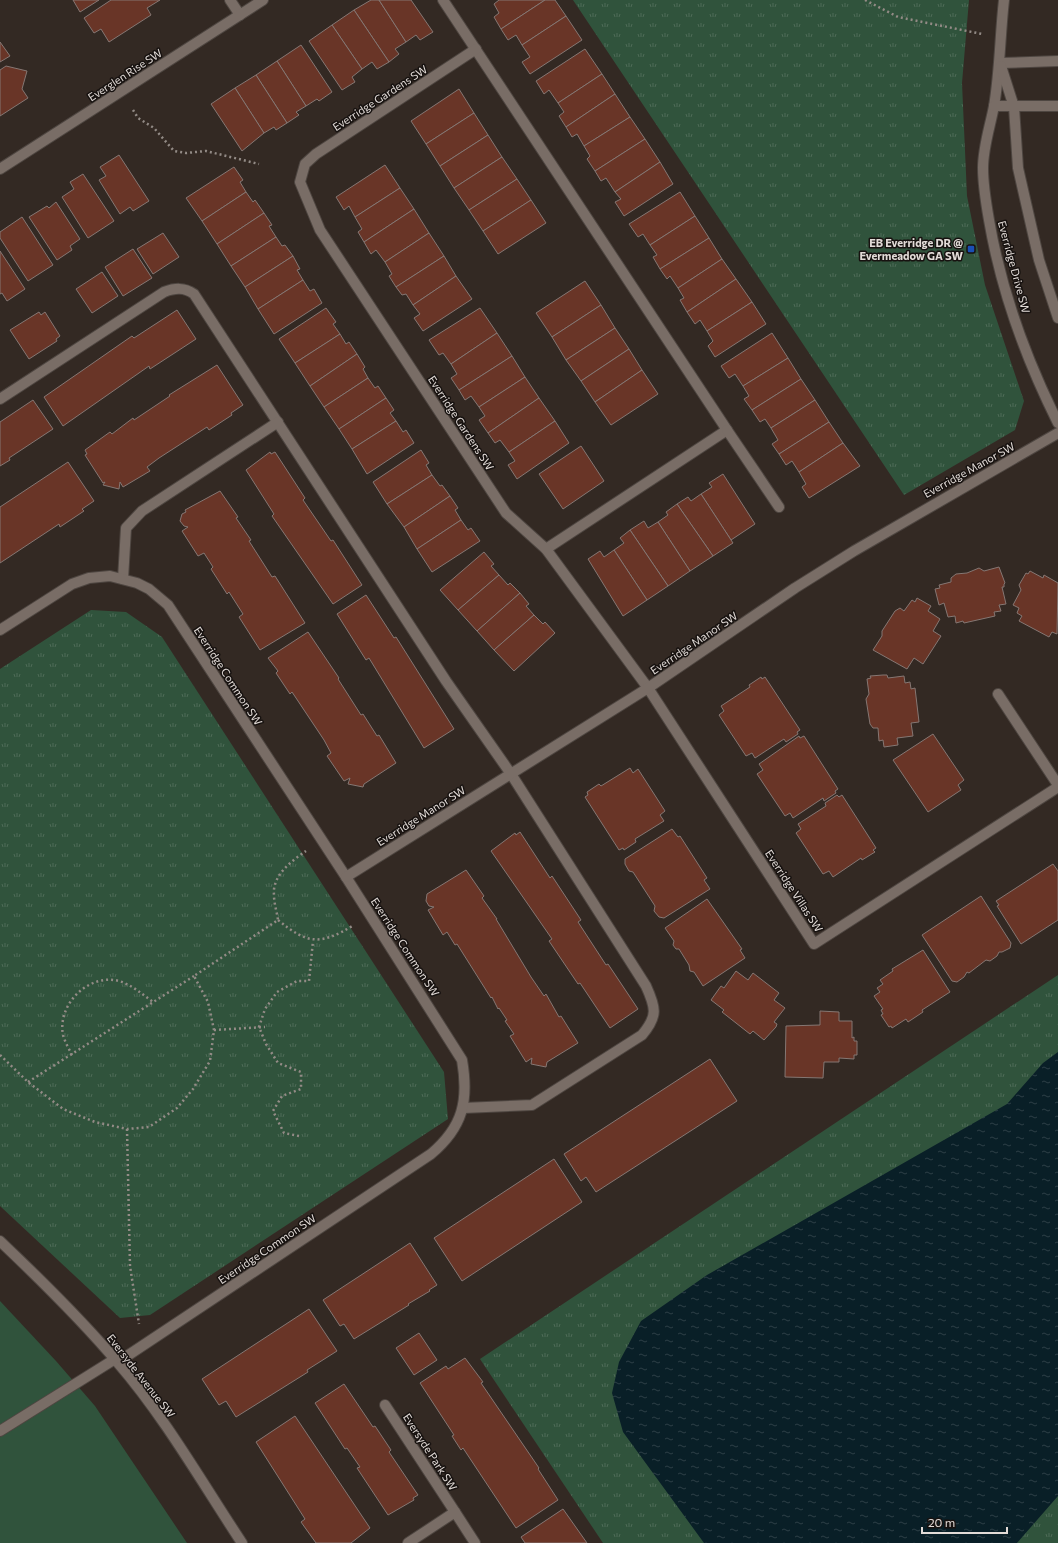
<svg xmlns="http://www.w3.org/2000/svg" width="1058" height="1543" font-family="Commissioner,sans-serif">
	<defs>
		<pattern id="park-tufts" width="24" height="20" patternUnits="userSpaceOnUse"><rect width="24" height="20" fill="#30533c"/><path d="M3 7l-1-3M5 7V3M7 7l1-3M15 17l-1-3M17 17v-4M19 17l1-3" fill="none" stroke="#4e6b57"/></pattern>
		<pattern id="water-ripples" width="26" height="14" patternUnits="userSpaceOnUse"><rect width="26" height="14" fill="#091f27"/><path d="M2 4q2-2 4 0t4 0M15 11q2-2 4 0t4 0" fill="none" stroke="#2d3f46"/></pattern>
	</defs>
	<rect width="100%" height="100%" fill="#332923"/>
	<!-- green -->
	<polygon fill="#30533c" points="0,1301 56,1361 95,1406 187,1543 0,1543"/>
	<!-- park -->
	<g fill="url(#park-tufts)">
		<polygon points="573,0 969,0 962,83 967,196 985,285 1024,401 1015,430 904,495"/>
		<polygon points="91,610 126,612 162,637 444,1072 448,1119 150,1315 120,1318 0,1206 0,669"/>
		<polygon points="1058,975 1058,1543 603,1543 480,1359"/>
	</g>
	<!-- water -->
	<polygon fill="url(#water-ripples)" points="1058,1052 1058,1496 1017,1543 704,1543 623,1432 612,1393 619,1362 641,1321 707,1275 1007,1104 1043,1063"/>
	<!-- building -->
	<g fill="#693527" stroke="#857773">
		<polygon points="73,0 99,0 80,12"/>
		<polygon points="111,0 160,0 147,8 151,15 109,42 101,29 94,33 84,18"/>
		<polygon points="371,0 379,0 406,42 395,49 399,54 389,62 354,10"/>
		<polygon points="379,0 411,0 433,32 420,40 416,35 406,42"/>
		<polygon points="499,0 545,0 501,29 494,17 499,13 494,4"/>
		<polygon points="545,0 555,0 566,16 522,45 516,35 508,40 501,29"/>
		<polygon points="354,10 389,62 377,69 372,62 362,69 332,25"/>
		<polygon points="566,16 582,40 530,74 522,62 530,57 522,45"/>
		<polygon points="332,25 362,69 352,77 355,82 342,90 309,41"/>
		<polygon points="0,42 10,56 0,62"/>
		<polygon points="301,45 332,92 319,101 317,99 306,106 277,61"/>
		<polygon points="585,49 602,74 558,103 549,90 544,94 536,81"/>
		<polygon points="277,61 306,106 296,112 299,115 287,123 256,75"/>
		<polygon points="6,66 27,71 22,89 28,98 0,116 0,70"/>
		<polygon points="602,74 615,94 566,127 559,116 564,112 558,103"/>
		<polygon points="256,75 287,123 276,130 274,127 264,133 235,88"/>
		<polygon points="235,88 264,133 242,151 211,104"/>
		<polygon points="459,89 474,113 426,144 411,121"/>
		<polygon points="615,94 630,117 584,146 577,134 572,137 566,127"/>
		<polygon points="474,113 488,135 440,166 426,144"/>
		<polygon points="630,117 645,139 595,171 587,159 590,156 584,146"/>
		<polygon points="488,135 502,157 454,188 440,166"/>
		<polygon points="645,139 660,162 615,192 606,178 601,181 595,171"/>
		<polygon points="119,155 149,201 133,211 130,207 120,214 99,180 106,176 100,167"/>
		<polygon points="502,157 517,179 469,210 454,188"/>
		<polygon points="660,162 673,184 624,216 615,202 621,199 615,192"/>
		<polygon points="385,165 400,188 355,217 349,206 344,210 336,197"/>
		<polygon points="234,167 243,180 240,182 246,192 202,221 186,198"/>
		<polygon points="83,174 114,221 88,238 62,197 74,189 70,182"/>
		<polygon points="517,179 531,200 483,231 469,210"/>
		<polygon points="400,188 414,209 364,242 358,232 362,229 355,217"/>
		<polygon points="246,192 253,202 255,200 264,213 217,244 202,221"/>
		<polygon points="680,192 695,216 650,245 643,234 638,237 629,224"/>
		<polygon points="531,200 546,223 498,254 483,231"/>
		<polygon points="56,202 80,239 70,246 72,250 57,260 29,217 47,206 49,208"/>
		<polygon points="414,209 429,233 385,262 376,250 371,254 364,242"/>
		<polygon points="264,213 272,225 269,226 276,237 231,266 217,244"/>
		<polygon points="695,216 709,238 660,269 653,257 657,255 650,245"/>
		<polygon points="22,217 53,265 28,281 0,238 0,232"/>
		<polygon points="163,233 179,257 153,274 137,249"/>
		<polygon points="429,233 444,256 396,287 389,276 392,274 385,262"/>
		<polygon points="276,237 282,246 285,245 293,256 245,287 231,266"/>
		<polygon points="709,238 722,259 678,288 670,276 667,279 660,269"/>
		<polygon points="133,249 152,278 123,296 105,267"/>
		<polygon points="0,251 25,289 7,301 2,293 0,294"/>
		<polygon points="293,256 300,269 297,270 303,280 258,309 245,287"/>
		<polygon points="444,256 456,276 413,305 406,294 402,295 396,287"/>
		<polygon points="722,259 736,279 687,312 680,300 684,298 678,288"/>
		<polygon points="102,272 118,296 92,313 76,289"/>
		<polygon points="456,276 472,299 423,331 414,318 420,314 413,305"/>
		<polygon points="736,279 752,302 707,331 700,320 695,324 687,312"/>
		<polygon points="303,280 310,291 314,289 322,303 274,334 258,309"/>
		<polygon points="585,281 601,305 552,337 536,313"/>
		<polygon points="752,302 766,324 715,357 708,346 713,341 707,331"/>
		<polygon points="601,305 615,328 566,360 552,337"/>
		<polygon points="326,308 336,322 333,324 340,334 295,363 279,339"/>
		<polygon points="480,308 497,333 451,364 443,353 439,355 429,340"/>
		<polygon points="177,310 196,339 150,369 149,366 63,426 44,397 132,336 134,338"/>
		<polygon points="39,312 41,315 45,312 60,336 56,339 57,341 29,359 10,330"/>
		<polygon points="615,328 629,349 581,381 566,360"/>
		<polygon points="497,333 512,356 459,390 451,378 457,374 451,364"/>
		<polygon points="772,333 788,358 743,386 735,374 729,378 721,366"/>
		<polygon points="340,334 346,344 349,342 357,354 310,386 295,363"/>
		<polygon points="629,349 642,370 595,402 581,381"/>
		<polygon points="357,354 365,367 363,369 368,378 324,407 310,386"/>
		<polygon points="512,356 525,377 479,407 471,396 465,400 459,390"/>
		<polygon points="788,358 801,379 752,410 744,399 749,396 743,386"/>
		<polygon points="217,365 243,405 231,413 232,415 209,430 207,427 159,458 147,467 150,471 123,487 120,482 119,489 103,485 105,482 103,483 85,455 87,454 85,450 110,432 112,434 133,418 134,420 170,396 169,395"/>
		<polygon points="642,370 658,394 611,425 595,402"/>
		<polygon points="525,377 539,398 488,433 479,420 485,416 479,407"/>
		<polygon points="368,378 375,388 378,386 386,398 339,429 324,407"/>
		<polygon points="801,379 815,400 771,428 765,419 760,422 752,410"/>
		<polygon points="386,398 394,410 390,413 396,421 352,449 339,429"/>
		<polygon points="539,398 555,421 509,452 500,440 495,443 488,433"/>
		<polygon points="33,400 53,429 9,458 10,460 0,466 0,422"/>
		<polygon points="815,400 829,422 779,454 772,444 778,440 771,428"/>
		<polygon points="396,421 403,432 406,430 414,443 367,474 352,449"/>
		<polygon points="555,421 569,443 517,479 508,465 515,461 509,452"/>
		<polygon points="829,422 843,443 799,472 792,461 786,465 779,454"/>
		<polygon points="843,443 860,466 809,498 802,487 806,484 799,472"/>
		<polygon points="581,446 604,481 563,509 539,474"/>
		<polygon points="421,450 429,463 426,465 432,475 387,504 373,482"/>
		<polygon points="270,452 271,454 275,452 305,498 303,500 331,541 333,540 362,585 333,604 272,516 274,514 246,470"/>
		<polygon points="68,462 94,501 82,509 84,511 60,527 59,524 0,563 0,507"/>
		<polygon points="723,474 755,524 731,540 701,494 712,487 709,483"/>
		<polygon points="432,475 440,486 442,485 450,496 404,527 387,504"/>
		<polygon points="220,491 238,517 236,518 251,540 249,541 272,577 275,576 305,623 260,650 239,617 243,614 229,592 227,594 211,569 213,567 204,553 198,556 182,531 188,527 184,526 180,521 182,514 186,512 185,510"/>
		<polygon points="701,494 733,543 713,556 677,504 688,497 691,501"/>
		<polygon points="450,496 458,508 455,510 461,520 417,549 404,527"/>
		<polygon points="677,504 713,556 690,571 658,522 668,515 666,512"/>
		<polygon points="461,520 468,530 471,528 480,541 432,572 417,549"/>
		<polygon points="644,521 648,528 658,522 690,571 668,586 630,530"/>
		<polygon points="630,530 668,586 647,600 614,550 624,543 620,538"/>
		<polygon points="614,550 647,600 623,616 588,559 600,551 604,557"/>
		<polygon points="484,552 494,564 491,566 499,575 458,610 440,590"/>
		<polygon points="999,567 1005,583 1004,584 1004,587 1002,587 1006,604 999,605 1001,611 994,612 995,616 964,623 963,621 956,623 955,616 948,617 944,603 939,605 935,589 940,588 939,585 951,582 951,578 956,574 967,573 979,568 984,571"/>
		<polygon points="1030,571 1043,578 1044,575 1058,583 1057,634 1052,632 1049,637 1019,621 1022,616 1017,613 1019,608 1013,605 1021,590 1019,585 1026,573 1028,574"/>
		<polygon points="499,575 508,585 510,583 520,593 477,631 458,610"/>
		<polygon points="520,593 529,604 526,606 534,615 494,650 477,631"/>
		<polygon points="366,595 394,638 396,637 454,729 424,748 369,658 366,660 337,614"/>
		<polygon points="917,598 931,606 928,611 940,619 933,631 941,636 923,664 914,658 907,669 873,650 882,636 882,631 895,611 900,608 904,611 912,600 915,602"/>
		<polygon points="534,615 543,624 545,622 555,633 514,671 494,650"/>
		<polygon points="308,632 339,678 338,679 361,715 363,714 377,736 379,735 396,763 364,784 363,787 348,784 350,778 344,781 327,756 331,753 324,740 292,692 290,694 276,673 278,671 268,658"/>
		<polygon points="883,675 887,675 888,678 904,676 905,683 910,682 911,689 915,688 919,722 911,723 913,736 897,738 898,745 884,747 883,740 879,741 878,728 873,728 870,724 866,699 869,694 867,679 871,678 870,676"/>
		<polygon points="761,677 762,679 765,677 800,730 797,732 798,734 786,742 784,739 755,758 752,753 746,756 719,715 724,711 721,706 750,687 749,685"/>
		<polygon points="933,734 964,780 958,785 961,790 928,812 893,760"/>
		<polygon points="799,736 800,738 804,736 838,789 835,791 836,793 824,801 823,798 793,818 790,813 785,816 757,774 763,770 759,764"/>
		<polygon points="630,768 633,773 638,769 665,811 660,815 664,821 635,839 636,842 624,850 623,848 619,850 585,797 588,795 587,792 599,784 601,786"/>
		<polygon points="837,795 839,797 842,795 876,848 873,850 875,852 862,860 861,858 833,877 829,871 823,874 796,833 801,829 798,824 826,806 825,803"/>
		<polygon points="672,829 678,837 680,836 707,878 704,880 710,889 664,918 659,917 654,911 655,906 633,872 629,871 625,864 625,859"/>
		<polygon points="520,832 550,878 552,876 581,920 578,922 606,965 608,964 638,1009 610,1028 580,983 578,984 549,941 552,939 491,851 515,833 516,835"/>
		<polygon points="1053,864 1058,871 1058,920 1021,944 997,906 999,905 996,901"/>
		<polygon points="466,870 484,896 482,898 497,919 496,919 531,977 544,996 546,994 559,1017 561,1016 578,1043 547,1062 546,1067 531,1064 532,1058 526,1062 510,1036 514,1034 505,1021 507,1020 499,1008 498,1009 492,997 491,998 457,944 455,945 447,932 443,935 428,910 434,907 429,906 426,901 427,894"/>
		<polygon points="981,896 1011,943 1010,948 1002,952 999,952 997,956 990,961 986,960 969,973 967,972 964,977 957,982 952,981 922,935"/>
		<polygon points="707,899 742,949 740,950 745,958 703,986 694,972 690,971 689,965 679,949 676,949 673,945 674,941 665,928"/>
		<polygon points="923,950 950,992 922,1010 923,1012 908,1022 906,1019 892,1028 891,1026 889,1027 881,1015 883,1014 881,1010 883,1009 874,996 880,992 877,988 883,984 880,980 893,971 892,969"/>
		<polygon points="736,971 748,980 753,973 779,993 774,1000 785,1008 774,1022 777,1024 776,1027 764,1040 753,1031 750,1034 722,1012 724,1010 711,1000 721,986 724,988"/>
		<polygon points="820,1011 839,1012 839,1021 852,1021 852,1038 854,1037 854,1041 857,1041 857,1055 854,1055 854,1059 839,1058 839,1062 824,1062 823,1078 785,1077 786,1026 820,1025"/>
		<polygon points="710,1059 737,1101 596,1192 586,1177 581,1181 564,1154"/>
		<polygon points="554,1159 582,1202 462,1281 434,1238"/>
		<polygon points="410,1243 437,1285 429,1290 430,1291 408,1304 409,1305 354,1339 344,1324 340,1326 323,1300"/>
		<polygon points="309,1309 337,1351 307,1370 308,1372 236,1417 226,1401 219,1405 202,1379"/>
		<polygon points="419,1333 437,1360 414,1375 396,1348"/>
		<polygon points="465,1358 483,1382 481,1383 539,1468 538,1469 558,1500 516,1528 463,1448 461,1450 452,1436 454,1435 420,1383 446,1366 448,1369"/>
		<polygon points="344,1384 373,1427 375,1426 391,1450 389,1452 418,1495 413,1498 414,1500 388,1515 357,1468 360,1467 347,1448 345,1449 315,1403"/>
		<polygon points="295,1416 370,1528 351,1543 316,1543 301,1522 305,1519 256,1442"/>
		<polygon points="563,1509 587,1543 525,1543 521,1537"/>
	</g>
	<g fill="none" stroke-linecap="round" stroke-linejoin="round">
		<defs>
			<g id="minor">
				<polyline points="230,0 240,15"/>
				<polyline points="443,0 727,430 546,549"/>
				<path d="M1004,0C1000,35 1000,71 994,106C990,127 983,147 983,168C983,185 986,203 989,220C1001,290 1026,359 1058,423"/>
				<polyline points="476,49 316,154 305,164 300,182 320,230 506,513 546,549 648,688 814,944 1058,787"/>
				<polyline points="1000,63 1058,61"/>
				<polyline points="1001,66 1014,107 1018,168 1039,260 1058,318"/>
				<polyline points="994,106 1058,106"/>
				<polyline points="0,169 263,0"/>
				<path d="M0,399L164,292C175,288 184,287 194,294L446,681L511,774L646,986C656,1008 658,1016 642,1035L532,1105L463,1108"/>
				<polyline points="727,430 779,507"/>
				<polyline points="123,579 126,528 142,511 278,422"/>
				<path d="M0,630L72,584L89,578L110,576L137,583L149,589L168,605L346,877L462,1060C469,1101 463,1127 431,1154L118,1362"/>
				<polyline points="998,694 1058,785"/>
				<polyline points="346,877 648,688 795,588 854,551 1058,433"/>
				<path d="M0,1241C41,1280 82,1320 118,1363C164,1416 203,1484 242,1543"/>
				<polyline points="385,1405 455,1512"/>
				<polyline points="0,1431 115,1359"/>
				<polyline points="408,1543 455,1512 475,1543"/>
			</g>
		</defs>
		<!-- minor casing -->
		<use href="#minor" stroke="#4e4641" stroke-width="12"/>
		<!-- path -->
		<g stroke="#938b86" stroke-width="2.5" stroke-dasharray="2 3" stroke-linecap="butt">
			<polyline points="865,0 898,17 982,34"/>
			<polyline points="133,110 138,118 154,128 174,151 186,153 206,151 259,164"/>
			<path d="M278,920C308,945 321,945 354,925"/>
			<polyline points="214,1030 265,1027"/>
			<path d="M0,1055L28,1082L63,1109L95,1122L127,1129L149,1127L177,1108L193,1089L210,1061L214,1030L208,1002L194,976L278,920C277,912 274,904 274,895C272,876 291,861 306,851"/>
			<path d="M72,1055C69,1049 65,1042 63,1035C57,1004 89,973 119,981C132,985 142,994 153,1002"/>
			<polyline points="28,1082 194,976"/>
			<polyline points="127,1129 130,1266 139,1324"/>
			<polyline points="299,1136 284,1133 273,1111 282,1096 301,1089 301,1072 278,1063 266,1044 259,1027 265,1009 277,992 297,981 309,981 313,941"/>
		</g>
		<!-- minor -->
		<use href="#minor" stroke="#796d66" stroke-width="10"/>
	</g>
	<!-- markers -->
	<rect fill="#1a4fb4" stroke="#171210" stroke-width="1.5" x="967" y="245" width="8" height="8" rx="2"/>
	<g text-anchor="middle" stroke-width="3" stroke-linejoin="round" paint-order="stroke">
		<!-- street labels -->
		<g font-size="11" fill="#e2dbd7" stroke="#171210">
			<text transform="translate(125 75) rotate(-33)" y="4">Everglen Rise SW</text>
			<text transform="translate(380 98) rotate(-33)" y="4">Everridge Gardens SW</text>
			<text transform="translate(1014 267) rotate(75)" y="4">Everridge Drive SW</text>
			<text transform="translate(461 423) rotate(57)" y="4">Everridge Gardens SW</text>
			<text transform="translate(969 470) rotate(-29)" y="4">Everridge Manor SW</text>
			<text transform="translate(694 643) rotate(-34)" y="4">Everridge Manor SW</text>
			<text transform="translate(228 676) rotate(57)" y="4">Everridge Common SW</text>
			<text transform="translate(421 816) rotate(-32)" y="4">Everridge Manor SW</text>
			<text transform="translate(794 891) rotate(57)" y="4">Everridge Villas SW</text>
			<text transform="translate(405 947) rotate(57)" y="4">Everridge Common SW</text>
			<text transform="translate(267 1249) rotate(-34)" y="4">Everridge Common SW</text>
			<text transform="translate(141 1376) rotate(52)" y="4">Eversyde Avenue SW</text>
			<text transform="translate(430 1452) rotate(57)" y="4">Eversyde Park SW</text>
		</g>
		<!-- poi labels -->
		<g font-size="11" font-weight="bold" fill="#e2dbd7" stroke="#171210" text-anchor="end">
			<text x="963" y="247">EB Everridge DR @<tspan x="963" dy="13">Evermeadow GA SW</tspan></text>
		</g>
	</g>
	<!-- scale -->
	<path d="M922 1527v6h85v-6" fill="none" stroke="#e2dbd7" stroke-width="2"/>
	<text x="928" y="1527" font-size="12" fill="#e2dbd7" stroke="#171210" stroke-width="3" paint-order="stroke">20 m</text>
</svg>
